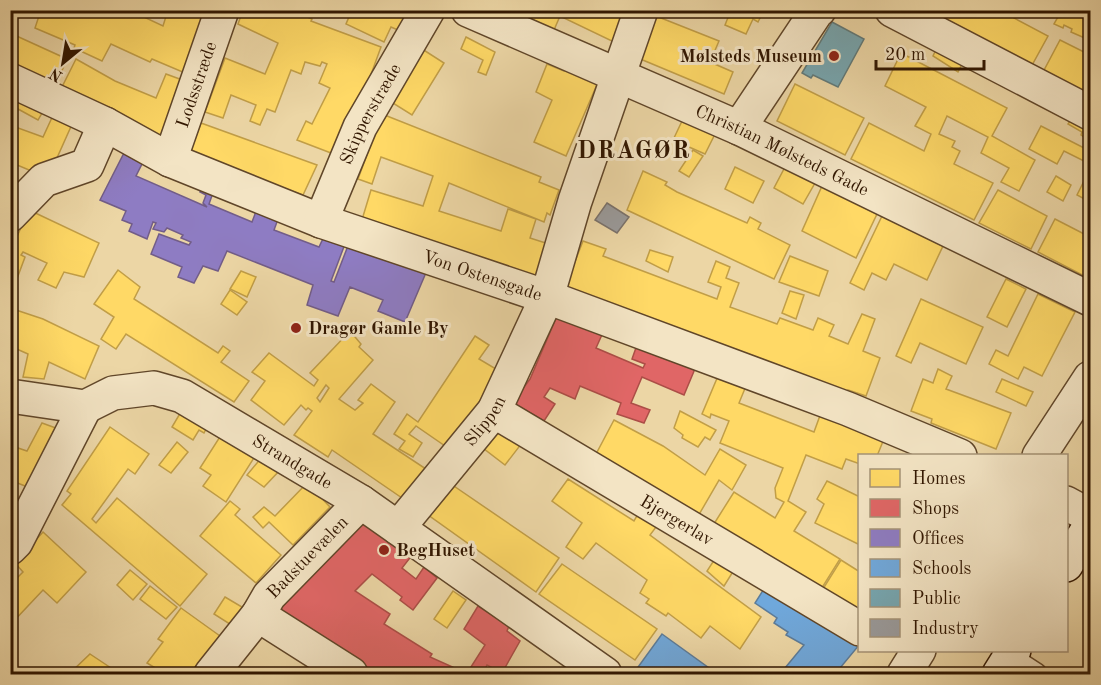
<svg xmlns="http://www.w3.org/2000/svg" width="1101" height="685" font-family="'Old Standard TT',serif">
	<rect width="100%" height="100%" fill="#ecd6a5"/>
	<filter id="stains"><feTurbulence type="fractalNoise" baseFrequency=".00333" numOctaves="4"/><feColorMatrix values="0 0 0 0 .2 0 0 0 0 .09 0 0 0 0 .02 0 0 0 .5 -.17"/></filter>
	<radialGradient id="worn" r=".72"><stop offset=".6" stop-color="#630" stop-opacity="0"/><stop offset="1" stop-color="#630" stop-opacity=".3"/></radialGradient>
	<!-- homes -->
	<g fill="#ffd966" stroke="#c19e47" stroke-width="1.5" fill-rule="evenodd">
		<polygon points="10,10 18,11 10,32"/>
		<polygon points="27,10 129,10 163,26 168,10 209,10 185,73 152,59 150,62 111,44 102,61 74,48 75,45 35,28 39,16"/>
		<polygon points="243,10 292,10 312,19 311,21 381,47 370,77 331,153 297,140 306,121 312,124 330,88 319,83 327,64 322,62 320,66 305,62 301,74 291,70 275,112 267,109 260,125 250,121 256,105 231,95 223,118 205,112 225,58 265,74 278,43 238,24"/>
		<polygon points="352,10 415,10 405,33 391,27 384,42 346,24"/>
		<polygon points="513,10 630,10 616,43 560,16 554,30"/>
		<polygon points="731,10 764,10 758,22 753,19 746,34 725,25"/>
		<polygon points="918,10 1018,10 1014,18 1048,36 1031,67"/>
		<polygon points="1062,10 1090,10 1090,32 1087,39 1071,32 1072,29 1064,25 1063,28 1054,24"/>
		<polygon points="656,16 719,41 710,62 733,72 724,94 638,58"/>
		<polygon points="10,33 67,59 54,89 10,70"/>
		<polygon points="466,37 495,52 486,75 478,72 483,60 461,49"/>
		<polygon points="1060,40 1090,55 1090,99 1042,74"/>
		<polygon points="939,43 966,56 958,72 933,56"/>
		<polygon points="419,47 444,63 412,115 388,100"/>
		<polygon points="901,53 1007,108 992,136 1035,160 1019,191 1001,182 1009,168 981,153 988,137 947,116 939,134 955,141 952,147 960,151 954,164 993,183 974,220 851,159 869,123 924,151 931,134 915,126 926,107 885,86"/>
		<polygon points="76,59 115,81 156,98 166,74 196,85 166,147 59,93"/>
		<polygon points="547,64 564,71 566,66 599,80 566,156 534,142 552,100 536,92"/>
		<polygon points="795,84 864,118 845,155 777,121"/>
		<polygon points="10,88 46,106 38,120 18,109 17,113 10,110"/>
		<polygon points="55,111 73,122 48,178 10,162 10,125 43,137"/>
		<polygon points="1076,111 1090,118 1090,141 1081,135 1082,132 1068,124"/>
		<polygon points="382,114 541,177 539,182 559,190 550,215 547,213 544,222 449,183 439,211 501,231 508,209 536,219 530,238 555,246 544,281 361,223 371,190 423,206 433,176 381,157 372,184 358,179"/>
		<polygon points="683,119 715,134 705,154 673,140"/>
		<polygon points="201,123 317,165 303,195 189,155"/>
		<polygon points="1041,126 1090,151 1090,164 1064,151 1057,164 1029,149"/>
		<polygon points="693,150 703,156 689,177 679,171"/>
		<polygon points="735,167 764,181 753,203 725,189"/>
		<polygon points="785,167 815,183 803,204 774,188"/>
		<polygon points="1090,169 1090,202 1077,195"/>
		<polygon points="643,171 667,182 665,185 677,192 747,223 750,217 761,223 758,229 790,245 774,279 627,210"/>
		<polygon points="1056,176 1071,185 1063,201 1047,192"/>
		<polygon points="822,186 877,214 856,258 802,231"/>
		<polygon points="998,190 1047,216 1031,249 979,223"/>
		<polygon points="29,210 99,243 84,277 64,272 56,288 38,280 47,263 23,252 21,255 25,257 15,284 10,282 10,252"/>
		<polygon points="882,216 943,246 927,280 894,264 886,280 872,273 864,290 850,283"/>
		<polygon points="1055,219 1090,237 1090,279 1038,252"/>
		<polygon points="583,241 606,249 603,256 717,299 721,287 708,282 716,261 730,267 726,278 739,283 730,307 777,324 780,318 813,330 818,318 834,325 829,336 848,344 862,314 875,319 863,351 880,358 866,396 848,390 847,392 565,287"/>
		<polygon points="650,250 673,257 668,272 646,261"/>
		<polygon points="790,256 828,271 819,296 779,282"/>
		<polygon points="118,270 140,287 134,299 218,353 223,346 230,351 221,362 249,381 234,402 126,334 116,349 101,339 114,317 94,304"/>
		<polygon points="241,271 256,277 247,297 230,289"/>
		<polygon points="1006,279 1026,289 1007,327 987,317"/>
		<polygon points="230,290 247,302 237,315 221,304"/>
		<polygon points="790,291 804,295 796,319 782,313"/>
		<polygon points="1038,294 1075,312 1042,376 1024,367 1018,379 989,364 996,350 1008,356"/>
		<polygon points="921,299 983,327 966,364 920,343 911,363 896,356"/>
		<polygon points="10,308 43,319 99,346 85,379 49,362 44,379 23,377 28,354 10,346"/>
		<path d="M350,331L361,344L359,347L373,360L339,399L355,410L363,403L358,400L371,384L395,402L373,434L426,469L405,500L332,450L328,457L294,435L312,411L308,408L306,410L301,405L284,425L251,400L265,381L252,372L269,353L314,386L318,380L310,373ZM326,385L329,388L320,402L317,398Z"/>
		<polygon points="475,336 489,345 479,359 501,372 448,448 416,426 409,434 422,443 413,457 399,449 405,441 394,434 407,414 418,422"/>
		<polygon points="938,369 952,376 946,389 1011,413 996,449 931,423 932,419 911,411 923,379 933,383"/>
		<polygon points="718,376 746,386 739,403 814,432 822,410 886,434 877,456 860,456 860,464 846,459 842,469 806,455 788,501 806,512 794,531 840,559 820,591 712,527 734,492 775,518 784,502 776,498 775,488 783,468 720,443 729,421 711,414 710,418 702,414"/>
		<polygon points="1002,379 1033,392 1026,406 996,392"/>
		<polygon points="182,410 208,425 204,433 199,430 193,440 172,427"/>
		<polygon points="680,411 716,430 710,440 705,437 698,447 682,438 683,435 674,428"/>
		<polygon points="614,420 663,446 705,475 720,449 746,465 732,490 719,480 697,518 595,456"/>
		<polygon points="42,423 64,431 35,490 10,480 10,449 12,446 27,451"/>
		<polygon points="496,423 522,443 505,465 479,445"/>
		<polygon points="110,427 149,454 135,474 128,469 92,519 96,523 117,498 207,574 180,606 62,505 71,494 67,491"/>
		<polygon points="223,432 257,453 226,502 203,486 211,475 200,468"/>
		<polygon points="177,442 188,452 171,473 159,465"/>
		<polygon points="262,457 280,470 264,487 247,475"/>
		<polygon points="568,479 634,521 645,502 665,515 650,535 761,617 740,649 710,626 701,638 668,613 666,616 646,603 649,599 640,593 647,580 596,543 583,559 566,547 582,523 552,501"/>
		<polygon points="827,481 860,497 860,545 815,523 824,504 817,499"/>
		<polygon points="448,482 559,558 536,592 424,512"/>
		<polygon points="307,483 330,507 293,545 269,522 263,528 253,517 264,507 275,516"/>
		<polygon points="230,501 240,509 235,515 281,555 256,583 200,536"/>
		<polygon points="43,532 86,572 57,603 43,590 10,625 10,585 23,572 15,563"/>
		<polygon points="720,551 739,562 724,586 707,571"/>
		<polygon points="841,560 860,572 860,616 821,592"/>
		<polygon points="562,564 657,629 635,660 539,594"/>
		<polygon points="130,570 147,584 133,600 117,585"/>
		<polygon points="150,586 177,607 166,619 140,599"/>
		<polygon points="453,591 466,600 447,628 434,619"/>
		<polygon points="225,597 247,610 236,628 214,614"/>
		<polygon points="181,608 227,641 196,674 165,674 147,663 163,642 158,639"/>
		<polygon points="90,654 120,674 69,674"/>
	</g>
	<!-- shops -->
	<g fill="#e06666" stroke="#ac4e47" stroke-width="1.5">
		<polygon points="560,309 605,328 596,348 643,368 645,364 632,359 638,342 697,364 684,395 642,377 631,403 650,410 644,423 617,414 621,403 580,386 575,399 550,388 544,397 555,404 544,421 515,404 515,399 530,379"/>
		<polygon points="362,519 413,554 402,568 416,579 424,567 437,578 413,610 400,600 402,597 372,574 355,591 390,614 384,624 432,654 430,657 468,674 372,674 278,611"/>
		<polygon points="478,606 509,626 507,631 520,641 502,673 487,665 483,674 469,670 485,645 464,629"/>
	</g>
	<!-- offices -->
	<polygon fill="#8e7cc3" stroke="#725d88" stroke-width="1.5" points="126,149 145,158 136,176 207,207 203,203 206,195 200,192 205,182 215,187 209,204 252,222 260,201 281,211 274,230 319,247 328,228 348,236 331,281 334,282 351,238 428,268 405,322 378,311 383,300 350,287 338,316 307,305 313,285 227,251 218,271 203,266 194,283 178,277 182,267 151,254 159,234 189,245 191,242 181,238 183,235 167,228 164,232 153,229 156,223 153,222 147,239 129,231 132,224 122,220 126,211 100,200"/>
	<!-- schools -->
	<g fill="#6fa8dc" stroke="#5c7c9a" stroke-width="1.5">
		<polygon points="769,581 860,644 835,674 780,674 804,645 786,635 788,632 774,623 777,618 755,603"/>
		<polygon points="662,634 709,668 705,674 633,674"/>
	</g>
	<!-- public -->
	<polygon fill="#76a5af" stroke="#617a7a" stroke-width="1.5" points="832,22 864,39 838,87 813,75 811,78 802,73"/>
	<!-- industry -->
	<polygon fill="#999" stroke="#7a726b" stroke-width="1.5" points="607,203 629,217 617,233 595,220"/>
	<g fill="none" stroke-linecap="round" stroke-linejoin="round">
		<defs>
			<polyline id="lane" points="1010,657 1036,674"/>
			<g id="street">
				<path id="s1" d="M468,10L739,128L1090,299"/>
				<polyline points="892,10 1090,113"/>
				<path id="s2" d="M10,80L105,124L170,160L321,221L547,297L848,409L960,456"/>
				<polyline points="739,128 817,11 819,10"/>
				<path id="s3" d="M170,160L222,10"/>
				<polyline points="10,215 44,180 87,165 105,124"/>
				<path id="s4" d="M321,221L360,127L428,10"/>
				<path id="s5" d="M10,396L85,407L113,393L154,388L182,396L361,502L605,674"/>
				<path id="s6" d="M494,411L860,629"/>
				<polyline points="1039,456 1090,378"/>
				<polyline points="1066,503 1090,516"/>
				<path id="s7" d="M398,528L494,411L547,297L575,201L641,10"/>
				<polyline points="10,548 16,542 85,407"/>
				<polyline points="258,615 351,674"/>
				<path id="s8" d="M211,674L258,615L269,596L361,502"/>
				<polyline points="904,674 919,650"/>
			</g>
			<g id="secondary">
				<polyline points="1066,565 1090,526"/>
				<polyline points="999,674 1014,650"/>
			</g>
		</defs>
		<!-- lane casing -->
		<use href="#lane" stroke="#604629" stroke-width="24"/>
		<!-- street casing -->
		<use href="#street" stroke="#604629" stroke-width="36"/>
		<!-- secondary casing -->
		<use href="#secondary" stroke="#311600" stroke-width="36"/>
		<!-- lane -->
		<use href="#lane" stroke="#f3e4c4" stroke-width="21"/>
		<!-- street -->
		<use href="#street" stroke="#f3e4c4" stroke-width="33"/>
		<!-- secondary -->
		<use href="#secondary" stroke="#f3e4c4" stroke-width="33"/>
	</g>
	<!-- markers -->
	<g fill="#8f2418" stroke="#f3e4c4" stroke-width="2">
		<circle cx="834" cy="56" r="6"/>
		<circle cx="296" cy="328" r="6"/>
		<circle cx="384" cy="550" r="6"/>
	</g>
	<g text-anchor="middle" stroke-width="6" stroke-linejoin="round" paint-order="stroke">
		<!-- poi labels -->
		<g font-size="18" font-weight="bold" fill="#311600" stroke="#f3e4c4" text-anchor="start">
			<text x="822" y="62" text-anchor="end">Mølsteds Museum</text>
			<text x="308" y="334">Dragør Gamle By</text>
			<text x="396" y="556">BegHuset</text>
		</g>
		<!-- street labels -->
		<g font-size="18" fill="#311600" stroke="#f3e4c4">
			<text dy="6" stroke="none"><textPath href="#s3" startOffset="80">Lodsstræde</textPath></text>
			<text dy="6" stroke="none"><textPath href="#s4" startOffset="118">Skipperstræde</textPath></text>
			<text dy="6" stroke="none"><textPath href="#s1" startOffset="344">Christian Mølsteds Gade</textPath></text>
			<text dy="6" stroke="none"><textPath href="#s2" startOffset="512">Von Ostensgade</textPath></text>
			<text dy="6" stroke="none"><textPath href="#s7" startOffset="138">Slippen</textPath></text>
			<text dy="6" stroke="none"><textPath href="#s5" startOffset="306">Strandgade</textPath></text>
			<text dy="6" stroke="none"><textPath href="#s6" startOffset="213">Bjergerlav</textPath></text>
			<text dy="6" stroke="none"><textPath href="#s8" startOffset="152">Badstuevælen</textPath></text>
		</g>
		<!-- district labels -->
		<g font-size="24" font-weight="bold" letter-spacing="1.5" fill="#311600" stroke="#f3e4c4">
			<text x="634" y="158">DRAGØR</text>
		</g>
	</g>
	<!-- margin -->
	<rect width="1101" height="685" fill="none" stroke="#ecd6a5" stroke-width="36"/>
	<rect x="12" y="12" width="1077" height="661" fill="none" stroke="#311600" stroke-width="3"/>
	<rect x="18" y="18" width="1065" height="649" fill="none" stroke="#311600" stroke-width="1.5"/>
	<!-- legend -->
	<rect x="858" y="454" width="210" height="198" fill="#f3e4c4" stroke="#a59276" stroke-width="1.5"/>
	<rect x="870" y="469" width="30" height="18" fill="#ffd966" stroke="#a59276" stroke-width="1.5"/>
	<text x="912" y="484" font-size="18" fill="#311600">Homes</text>
	<rect x="870" y="499" width="30" height="18" fill="#e06666" stroke="#a59276" stroke-width="1.5"/>
	<text x="912" y="514" font-size="18" fill="#311600">Shops</text>
	<rect x="870" y="529" width="30" height="18" fill="#8e7cc3" stroke="#a59276" stroke-width="1.5"/>
	<text x="912" y="544" font-size="18" fill="#311600">Offices</text>
	<rect x="870" y="559" width="30" height="18" fill="#6fa8dc" stroke="#a59276" stroke-width="1.5"/>
	<text x="912" y="574" font-size="18" fill="#311600">Schools</text>
	<rect x="870" y="589" width="30" height="18" fill="#76a5af" stroke="#a59276" stroke-width="1.5"/>
	<text x="912" y="604" font-size="18" fill="#311600">Public</text>
	<rect x="870" y="619" width="30" height="18" fill="#999999" stroke="#a59276" stroke-width="1.5"/>
	<text x="912" y="634" font-size="18" fill="#311600">Industry</text>
	<!-- north arrow -->
	<g transform="translate(63 63) rotate(210)" stroke="#f3e4c4" stroke-width="4.5" paint-order="stroke">
	<path d="M0-4.5L10 22L0 15L-10 22Z" fill="#311600"/>
	<text y="-9" font-size="16" font-weight="bold" text-anchor="middle" fill="#311600">N</text>
	</g>
	<!-- scale -->
	<path d="M876 60v9h108v-9" fill="none" stroke="#311600" stroke-width="3"/>
	<text x="885" y="60" font-size="18" fill="#311600" stroke="#f3e4c4" stroke-width="4.5" paint-order="stroke">20 m</text>
	<rect width="100%" height="100%" filter="url(#stains)"/>
	<rect width="100%" height="100%" fill="url(#worn)"/>
</svg>
